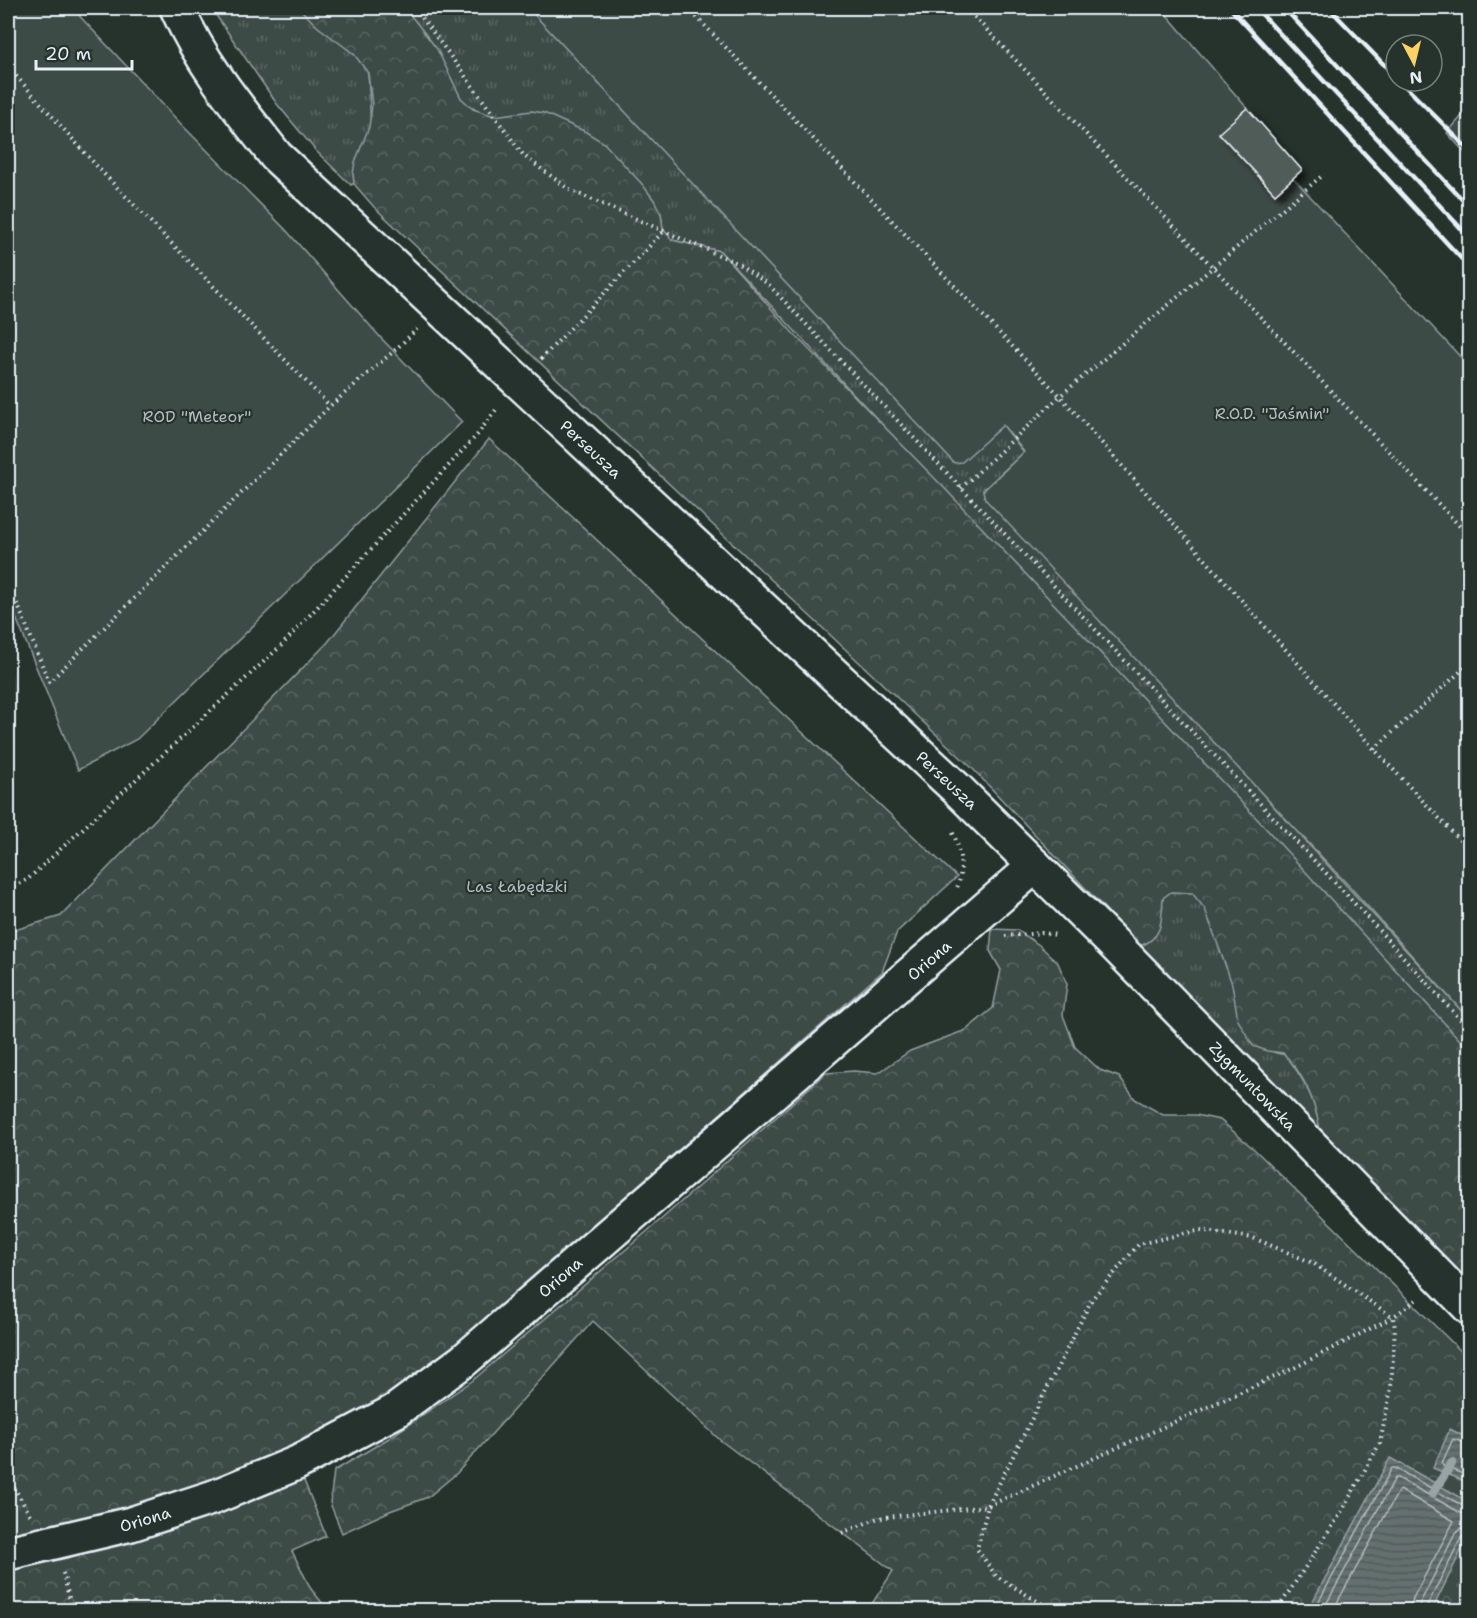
<svg xmlns="http://www.w3.org/2000/svg" width="1477" height="1618" font-family="'Shantell Sans',sans-serif">
	<defs>
		<pattern id="grass-tufts" width="24" height="20" patternUnits="userSpaceOnUse" patternTransform="scale(1.5)"><rect width="24" height="20" fill="#3e4b47"/><path d="M3 7l-1-3M5 7V3M7 7l1-3M15 17l-1-3M17 17v-4M19 17l1-3" fill="none" stroke="#5a6562"/></pattern>
		<pattern id="forest-crowns" width="20" height="18" patternUnits="userSpaceOnUse" patternTransform="scale(1.5)"><rect width="20" height="18" fill="#3e4b47"/><path d="M2 6a3 3 0 1 1 6 0M12 15a3 3 0 1 1 6 0" fill="none" stroke="#5a6562"/></pattern>
		<pattern id="water-rules" width="6" height="5" patternUnits="userSpaceOnUse" patternTransform="scale(1.5)"><rect width="6" height="5" fill="#636f6d"/><path d="M0 2.5h6" fill="none" stroke="#535a5a"/></pattern>
		<filter id="shadow"><feDropShadow dx="5.5" dy="5.5" stdDeviation="3" flood-color="#0009"/></filter>
	</defs>
	<rect width="100%" height="100%" fill="#26332d"/>
	<filter id="ink" filterUnits="userSpaceOnUse"><feTurbulence type="fractalNoise" baseFrequency=".0167" numOctaves="2"/><feDisplacementMap in="SourceGraphic" scale="12" xChannelSelector="R" yChannelSelector="G"/><feConvolveMatrix kernelMatrix="1 2 1 2 8 2 1 2 1" color-interpolation-filters="sRGB"/></filter>
	<g filter="url(#ink)">
		<!-- built -->
		<polygon fill="#333f3a" points="8,655 17,697 15,759 8,781"/>
		<!-- grass -->
		<g fill="url(#grass-tufts)" stroke="#939ea0" stroke-width="1.5">
			<polygon points="211,8 304,8 356,51 368,72 371,129 358,181 351,185 316,151 277,104"/>
			<polygon points="404,8 529,8 962,461 1003,425 1024,452 983,490 1469,1019 1469,1052 720,251 672,240 663,229 661,213 463,102"/>
			<polygon points="1469,108 1469,157 1447,133"/>
			<path d="M1172,888L1194,891L1206,907L1258,1045L1276,1053L1286,1055C1304,1080 1315,1098 1320,1129L1140,946L1148,942L1164,896Z"/>
		</g>
		<!-- forest -->
		<g fill="url(#forest-crowns)" stroke="#939ea0" stroke-width="1.5">
			<path d="M299,8H405L437,49L461,98L473,109L494,116L532,111L544,113L586,132L604,143L642,184L654,200L661,214L663,229L672,240L720,251L791,331L950,494L1260,822L1469,1050V1282L1320,1129C1314,1099 1304,1074 1283,1053L1267,1051L1253,1046L1238,1020L1232,984L1205,909L1192,893L1171,892L1163,898C1161,921 1164,937 1140,946L972,768L374,207L354,184L353,174L355,162L369,127L372,105L368,73L354,54L318,27Z"/>
			<polygon points="489,439 957,877 897,932 882,972 474,1330 297,1463 326,1536 292,1551 311,1589 328,1610 8,1610 8,932 61,916 328,642"/>
			<polygon points="992,929 1017,930 1039,945 1058,963 1067,984 1063,1015 1075,1047 1100,1070 1119,1077 1135,1099 1163,1115 1196,1115 1220,1120 1255,1150 1469,1359 1469,1610 868,1610 893,1571 720,1440 593,1321 457,1473 428,1497 390,1511 342,1533 330,1503 334,1471 389,1438 472,1381 665,1216 826,1073 854,1071 878,1073 910,1051 966,1030 993,1008 1001,970 990,951"/>
		</g>
		<!-- garden -->
		<g fill="#3e4b47" stroke="#939ea0" stroke-width="1.5">
			<polygon points="8,8 72,8 182,125 286,230 381,338 462,422 137,739 78,770 8,598"/>
			<polygon points="528,8 1161,8 1247,108 1219,134 1275,194 1293,178 1469,366 1469,1019 1351,888 985,499 983,491 1024,452 1003,425 962,462 954,463"/>
		</g>
		<!-- water -->
		<g fill="url(#water-rules)" stroke="#98a3a5" stroke-width="1.5">
			<polygon points="1450,1429 1469,1439 1469,1483 1433,1468"/>
			<polygon points="1390,1458 1469,1502 1469,1535 1432,1610 1308,1610"/>
		</g>
		<g fill="none" stroke-linecap="round" stroke-linejoin="round">
			<!-- shore -->
			<g stroke="#b3bdc0" stroke-width="1.5">
				<polyline points="1470,1444 1453,1439 1442,1463 1443,1466 1470,1477"/>
				<polyline points="1314,1610 1392,1468 1395,1468 1465,1507 1470,1507"/>
				<polyline points="1323,1610 1395,1478 1398,1478 1461,1513 1470,1515"/>
				<polyline points="1333,1610 1398,1492 1400,1490 1454,1521 1413,1598 1410,1610"/>
				<polyline points="1419,1610 1420,1603 1455,1534 1461,1528 1470,1527"/>
				<polyline points="1427,1610 1427,1606 1461,1538 1470,1534"/>
			</g>
			<!-- stream -->
			<polyline stroke="#98a3a5" stroke-width="9" points="1432,1494 1452,1463"/>
		</g>
		<!-- building -->
		<polygon fill="#505c59" stroke="#e8f1f8" stroke-width="1.5" filter="url(#shadow)" points="1247,108 1302,170 1275,194 1219,133"/>
		<g fill="none" stroke-linecap="round" stroke-linejoin="round">
			<defs>
				<g id="minor">
					<path d="M177,8C201,63 239,109 276,156L956,788L1116,946L1470,1308"/>
					<polyline points="8,1553 131,1524 214,1497 297,1463 395,1411 463,1361 1035,866"/>
				</g>
			</defs>
			<!-- minor casing -->
			<use href="#minor" stroke="#e8f1f8" stroke-width="38"/>
			<!-- path -->
			<g stroke="#e8f1f8" stroke-width="4" stroke-dasharray="1.5 4.5" stroke-linecap="butt">
				<polyline points="415,8 524,156 570,190 737,263 768,284 1343,891 1470,1030"/>
				<polyline points="688,8 1060,396 1374,749 1470,851"/>
				<polyline points="966,8 1470,537"/>
				<polyline points="8,67 103,173 330,406"/>
				<polyline points="541,359 663,232"/>
				<polyline points="961,488 1060,396 1324,174"/>
				<polyline points="8,581 49,682 330,406 394,351 417,329"/>
				<polyline points="1374,749 1470,663"/>
				<path d="M953,833C961,850 964,873 956,890"/>
				<polyline points="8,889 27,880 283,644 477,435 498,407"/>
				<polyline points="1005,936 1042,933 1057,935"/>
				<polyline points="8,1477 30,1515"/>
				<polyline points="842,1533 878,1518 988,1506 1292,1369 1393,1317 1416,1300"/>
				<polyline points="63,1573 72,1610"/>
				<polyline points="1052,1610 996,1576 977,1549 988,1506 1092,1299 1139,1244 1200,1230 1253,1238 1313,1263 1393,1317 1395,1328 1391,1388 1380,1443 1339,1516 1277,1610"/>
			</g>
			<!-- minor -->
			<use href="#minor" stroke="#26332d" stroke-width="33"/>
			<!-- rail -->
			<g stroke="#e8f1f8" stroke-width="4.5">
				<polyline points="1230,8 1470,268"/>
				<polyline points="1256,8 1470,238"/>
				<polyline points="1284,8 1470,208"/>
				<polyline points="1329,8 1396,77"/>
				<polyline points="1400,81 1470,151"/>
			</g>
		</g>
	</g>
	<g text-anchor="middle" stroke-width="4.5" stroke-linejoin="round" paint-order="stroke">
		<!-- park labels -->
		<g font-size="16" fill="#b5bfc3" stroke="#26332d">
			<text x="1272" y="419">R.O.D. "Jaśmin"</text>
			<text x="197" y="422">ROD "Meteor"</text>
			<text x="517" y="892">Las Łabędzki</text>
		</g>
		<!-- street labels -->
		<g font-size="16" fill="#e8f1f8" stroke="#26332d">
			<text transform="translate(591 449) rotate(43)" y="6">Perseusza</text>
			<text transform="translate(947 780) rotate(43)" y="6">Perseusza</text>
			<text transform="translate(929 960) rotate(-41)" y="6">Oriona</text>
			<text transform="translate(1253 1086) rotate(46)" y="6">Zygmuntowska</text>
			<text transform="translate(560 1277) rotate(-41)" y="6">Oriona</text>
			<text transform="translate(145 1519) rotate(-17)" y="6">Oriona</text>
		</g>
	</g>
	<!-- margin -->
	<rect width="1477" height="1618" fill="none" stroke="#26332d" stroke-width="30"/>
	<rect x="15" y="15" width="1447" height="1588" fill="none" stroke="#e8f1f8" stroke-width="2" filter="url(#ink)"/>
	<!-- north arrow -->
	<g transform="translate(1414 63) rotate(173)"><circle r="28" fill="#26332d" stroke="#747f7e" stroke-width="1.5"/>
	<path d="M0-4.5L10 22L0 15L-10 22Z" fill="#ffd166"/>
	<text y="-9" font-size="16" font-weight="bold" text-anchor="middle" fill="#e8f1f8">N</text>
	</g>
	<!-- scale -->
	<path d="M36 60v9h96v-9" fill="none" stroke="#e8f1f8" stroke-width="3"/>
	<text x="45" y="60" font-size="18" fill="#e8f1f8" stroke="#26332d" stroke-width="4.5" paint-order="stroke">20 m</text>
</svg>
